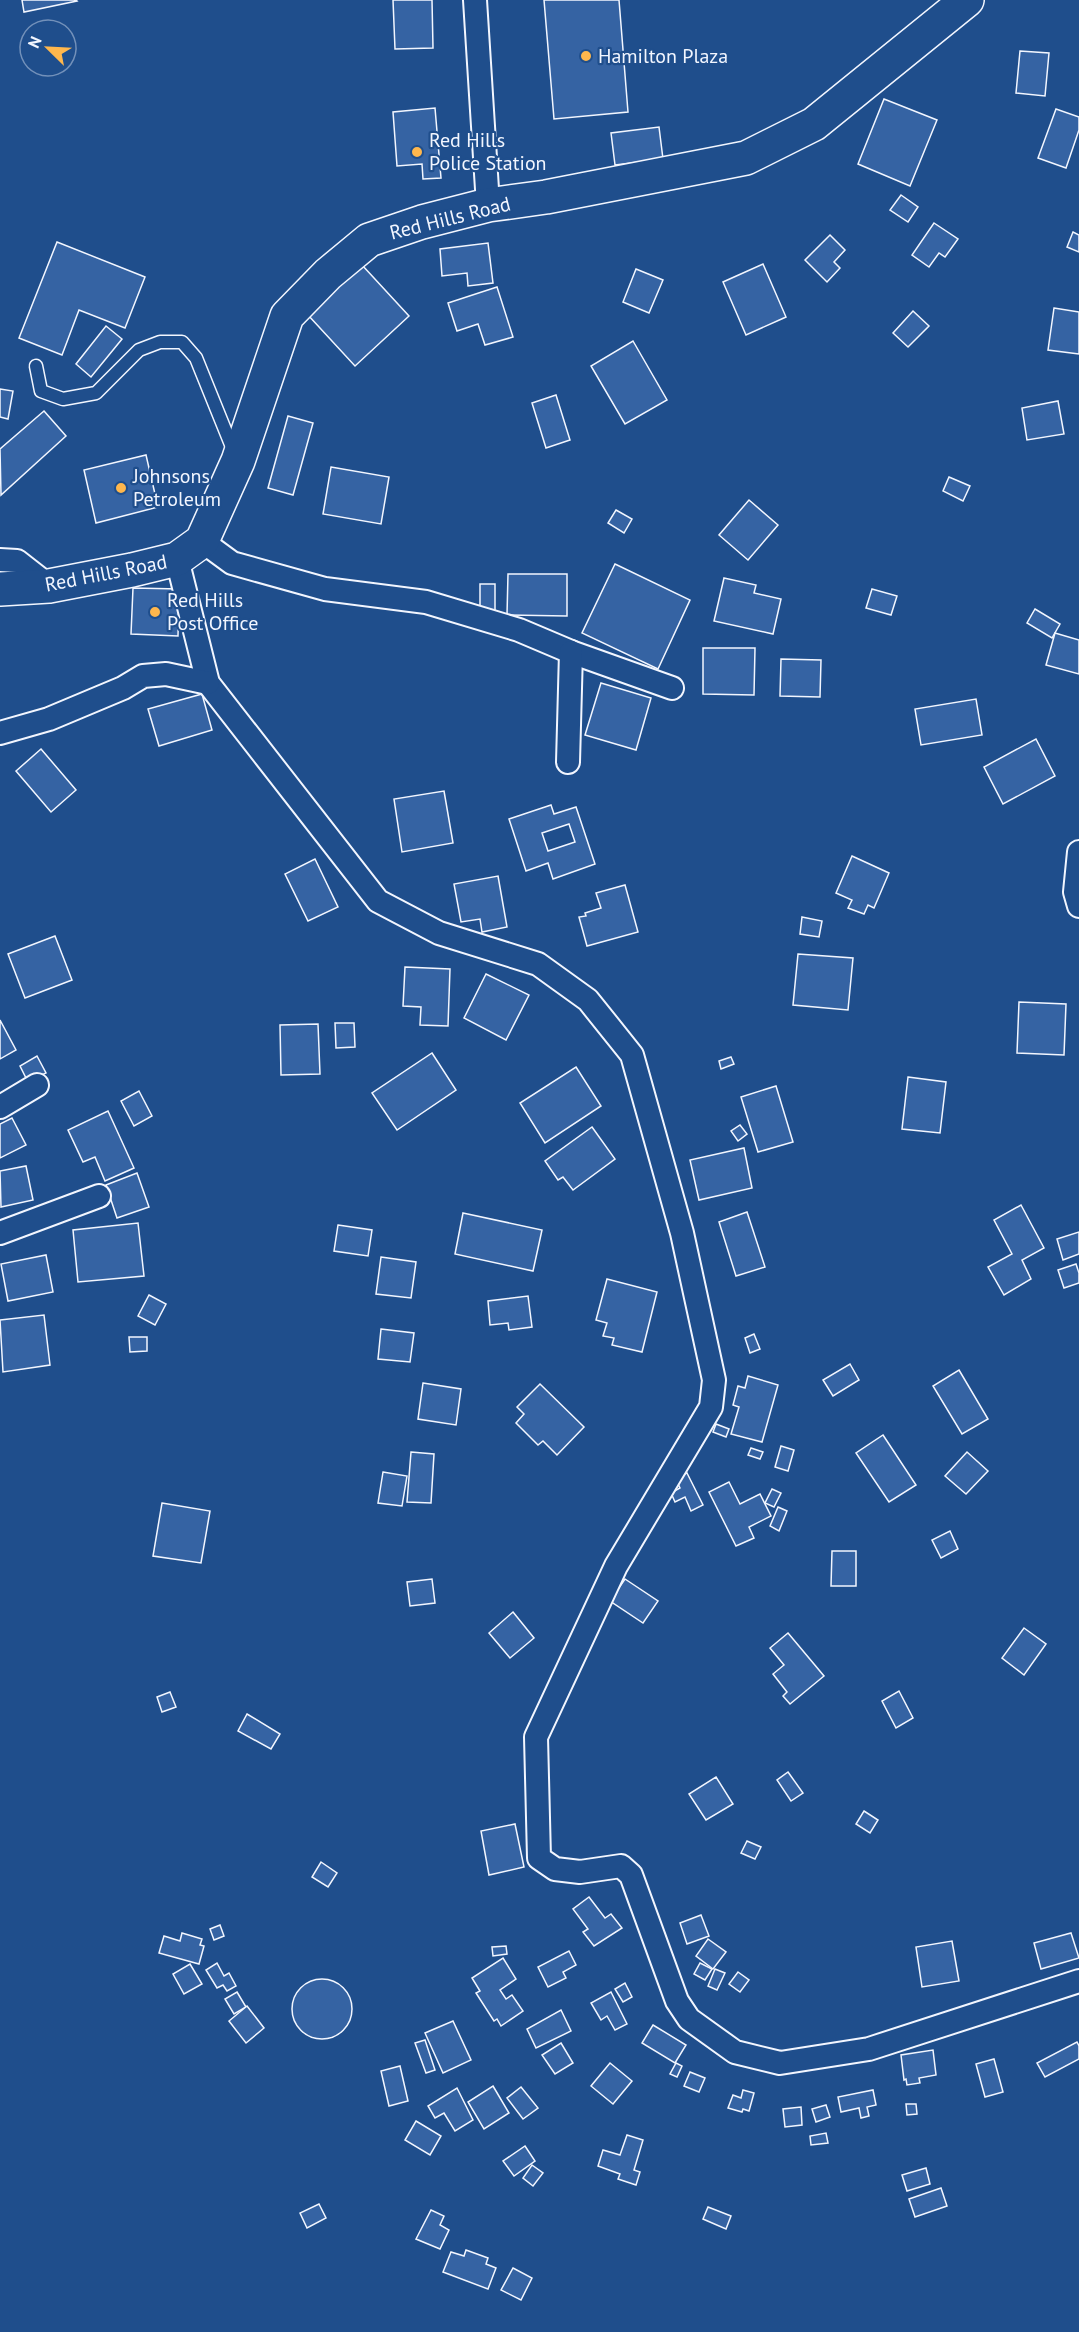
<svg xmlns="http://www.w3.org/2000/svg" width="1079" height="2332" font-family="'PT Sans',sans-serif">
	<rect width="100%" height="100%" fill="#1f4e8c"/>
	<!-- building -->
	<g fill="#3563a3" stroke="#f2f6ff" stroke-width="1.5" fill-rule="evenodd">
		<polygon points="22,0 76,0 77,1 24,12"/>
		<polygon points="393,0 432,0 433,48 395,49"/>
		<polygon points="544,0 619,0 628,112 554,119"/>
		<polygon points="1020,51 1049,53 1045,96 1016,93"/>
		<polygon points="884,99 937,120 910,186 858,164"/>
		<polygon points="435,108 441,178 423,179 422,164 397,166 393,112"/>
		<polygon points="1056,109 1079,117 1079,130 1066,168 1038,158"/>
		<polygon points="659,127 663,159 615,165 611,133"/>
		<polygon points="901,195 918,207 908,222 890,210"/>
		<polygon points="934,223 958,239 945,257 939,253 929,267 912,255"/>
		<polygon points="1073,232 1079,235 1079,252 1067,247"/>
		<polygon points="830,235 845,250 834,262 840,268 827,282 805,260"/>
		<polygon points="57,242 145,277 125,328 79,310 62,355 19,338"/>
		<polygon points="488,243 493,283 468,286 467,273 442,276 440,249"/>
		<polygon points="763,264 786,317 746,335 723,282"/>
		<polygon points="362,265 409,316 355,366 308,315"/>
		<polygon points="636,269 663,280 649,313 623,302"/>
		<polygon points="497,287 513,337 485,345 478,324 457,331 448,303"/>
		<polygon points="1054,308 1079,312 1079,354 1048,350"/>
		<polygon points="913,311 929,326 908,347 893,333"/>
		<polygon points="106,326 122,339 91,377 76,364"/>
		<polygon points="633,341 667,400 625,424 591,366"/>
		<polygon points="0,389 13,391 8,419 0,417"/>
		<polygon points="556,395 570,440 546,448 532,403"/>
		<polygon points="1058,401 1064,434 1027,440 1022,408"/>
		<polygon points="44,411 66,436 1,495 0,449"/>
		<polygon points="288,416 313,423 293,495 268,488"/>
		<polygon points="146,455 158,507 96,523 84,470"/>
		<polygon points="331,467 389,477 381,524 323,514"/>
		<polygon points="949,477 970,486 963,501 943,491"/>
		<polygon points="749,500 778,525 748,560 719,535"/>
		<polygon points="616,510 632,519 624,533 608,523"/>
		<polygon points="615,564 690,600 658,669 582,633"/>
		<polygon points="508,574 567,574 567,616 507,615"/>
		<polygon points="724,578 756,585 754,593 781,599 773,634 714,621"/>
		<rect x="480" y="584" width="15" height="28"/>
		<polygon points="133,588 179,589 178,636 131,634"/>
		<polygon points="872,589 897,596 891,615 866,608"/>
		<polygon points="1035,609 1060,624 1052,638 1027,623"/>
		<polygon points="1055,633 1079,640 1079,674 1046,665"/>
		<polygon points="703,648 755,648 754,695 703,694"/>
		<polygon points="781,659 821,660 820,697 780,696"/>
		<polygon points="601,683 651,698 636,750 585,735"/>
		<polygon points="202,694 212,730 159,746 148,709"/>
		<polygon points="976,699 982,735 921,745 915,709"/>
		<polygon points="1036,739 1055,776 1003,804 984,767"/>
		<polygon points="41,749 76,790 51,812 16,771"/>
		<polygon points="444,791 453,843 402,852 394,799"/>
		<path d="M551,805L554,814L576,807L595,864L553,879L548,863L526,871L509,819ZM569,824L575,842L548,851L542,833Z"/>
		<polygon points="852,856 889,873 874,908 868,905 864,914 848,908 852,900 836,893"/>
		<polygon points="315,859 338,907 308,921 285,874"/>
		<polygon points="498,876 507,927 482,932 480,919 461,922 454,884"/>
		<polygon points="625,885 638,932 587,946 579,917 586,916 585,913 601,908 596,893"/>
		<polygon points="802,917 822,921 819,937 800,934"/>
		<polygon points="55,936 72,980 25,998 8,954"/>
		<polygon points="798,954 853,958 848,1010 793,1005"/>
		<polygon points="405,967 450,969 448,1026 420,1025 421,1007 403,1006"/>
		<polygon points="486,974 529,995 506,1040 464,1018"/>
		<polygon points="1019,1002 1066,1004 1064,1055 1017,1053"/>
		<polygon points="0,1020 16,1050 0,1059"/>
		<polygon points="335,1023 354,1023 355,1047 336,1048"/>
		<polygon points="318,1024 320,1074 281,1075 280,1025"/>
		<polygon points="432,1053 456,1090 397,1130 372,1093"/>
		<polygon points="37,1056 46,1073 28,1082 20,1066"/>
		<polygon points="731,1057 734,1064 721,1069 719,1061"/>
		<polygon points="576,1067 601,1106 545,1143 520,1103"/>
		<polygon points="908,1077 946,1082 940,1133 902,1129"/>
		<polygon points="776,1086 793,1142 758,1152 741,1097"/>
		<polygon points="139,1091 152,1116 134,1126 121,1101"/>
		<polygon points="108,1111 134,1168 105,1181 95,1157 83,1162 68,1130"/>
		<polygon points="12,1118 26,1145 0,1158 0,1124"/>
		<polygon points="740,1125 747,1134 738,1141 731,1131"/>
		<polygon points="592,1127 615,1159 573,1190 563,1177 558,1180 545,1161"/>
		<polygon points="744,1148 752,1188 699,1200 690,1160"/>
		<polygon points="26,1166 33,1200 1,1207 0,1171"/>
		<polygon points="137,1173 149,1207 117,1218 106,1185"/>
		<polygon points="1021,1205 1044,1248 1022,1260 1031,1279 1004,1295 988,1267 1012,1254 994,1220"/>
		<polygon points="747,1212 765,1267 736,1276 719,1222"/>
		<polygon points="463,1213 542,1230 533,1271 455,1254"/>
		<polygon points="138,1223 144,1276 78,1282 73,1230"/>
		<polygon points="338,1225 372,1230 368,1256 334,1251"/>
		<polygon points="1079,1232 1079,1254 1063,1260 1057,1239"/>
		<polygon points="46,1255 53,1292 8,1301 1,1264"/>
		<polygon points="381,1257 416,1262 411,1298 376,1294"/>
		<polygon points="1076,1264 1079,1273 1079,1283 1064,1288 1058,1270"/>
		<polygon points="607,1279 657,1292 642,1352 612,1345 614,1338 603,1336 607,1323 596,1320"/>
		<polygon points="149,1295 166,1304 155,1325 138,1316"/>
		<polygon points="528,1296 532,1327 509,1330 508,1323 490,1325 488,1301"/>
		<polygon points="44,1315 50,1365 3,1372 0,1320"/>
		<polygon points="381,1329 414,1333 410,1362 378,1359"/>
		<polygon points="754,1334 760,1349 750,1353 745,1338"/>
		<polygon points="129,1337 147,1337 147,1351 130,1352"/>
		<polygon points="850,1364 859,1380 833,1396 823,1380"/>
		<polygon points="959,1370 988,1419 962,1434 933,1386"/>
		<polygon points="748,1376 778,1385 762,1442 731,1434 739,1407 733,1405 738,1386 745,1388"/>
		<polygon points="423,1383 461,1389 456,1425 418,1419"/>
		<polygon points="540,1384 584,1427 557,1455 543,1441 538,1445 516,1423 524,1414 517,1407"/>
		<polygon points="716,1424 729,1429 726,1437 713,1432"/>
		<polygon points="883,1435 916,1485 889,1502 856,1453"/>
		<polygon points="781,1446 794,1450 788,1471 775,1467"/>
		<polygon points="751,1448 763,1452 760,1459 748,1455"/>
		<polygon points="411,1452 434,1454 431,1503 407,1502"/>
		<polygon points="967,1452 988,1471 966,1494 945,1476"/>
		<polygon points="383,1472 407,1476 402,1506 378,1503"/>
		<polygon points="687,1473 703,1505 691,1511 685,1497 675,1502 671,1493 680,1488 675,1478"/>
		<polygon points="729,1482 740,1504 760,1494 771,1516 749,1527 754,1538 736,1546 709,1492"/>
		<polygon points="772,1489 781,1493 774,1507 765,1503"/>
		<polygon points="162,1503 210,1511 201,1563 153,1556"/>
		<polygon points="778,1507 787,1511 779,1531 770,1526"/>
		<polygon points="950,1531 958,1549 941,1558 932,1540"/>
		<polygon points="832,1551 856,1551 856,1586 831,1586"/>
		<polygon points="432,1579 435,1603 410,1606 407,1582"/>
		<polygon points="625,1579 658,1601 643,1623 610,1601"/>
		<polygon points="513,1612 534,1638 510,1658 489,1633"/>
		<polygon points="1024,1628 1046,1644 1024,1675 1002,1658"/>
		<polygon points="788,1633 824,1676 790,1704 783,1696 787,1692 773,1674 784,1665 770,1648"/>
		<polygon points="899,1691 913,1718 896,1728 882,1701"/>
		<polygon points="170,1692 176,1707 162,1712 157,1697"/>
		<polygon points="247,1714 280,1734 271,1749 238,1731"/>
		<polygon points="788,1772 803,1793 791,1801 777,1780"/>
		<polygon points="716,1777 733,1804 706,1820 689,1794"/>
		<polygon points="864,1811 878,1820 870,1833 856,1824"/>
		<polygon points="515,1824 524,1867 489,1875 481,1831"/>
		<polygon points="747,1841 761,1847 755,1859 741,1853"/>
		<polygon points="321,1862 337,1873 328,1887 312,1877"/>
		<polygon points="589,1897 605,1918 611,1914 622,1928 594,1946 583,1932 588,1929 573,1909"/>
		<polygon points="701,1915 709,1936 687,1944 680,1923"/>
		<polygon points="220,1925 224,1936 214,1940 210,1929"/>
		<polygon points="182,1933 202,1939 200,1945 204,1946 199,1964 159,1953 164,1936 180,1941"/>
		<polygon points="1071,1933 1079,1958 1041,1969 1034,1943"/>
		<polygon points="708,1939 726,1952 713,1969 696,1956"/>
		<polygon points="952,1941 959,1981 922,1987 916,1947"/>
		<polygon points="506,1946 507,1954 493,1956 492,1947"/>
		<polygon points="569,1951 576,1965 563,1972 566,1978 548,1987 538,1967"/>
		<polygon points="503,1958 516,1979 500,1990 506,1999 512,1995 523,2011 501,2026 497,2019 494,2021 476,1993 480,1991 472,1978"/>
		<polygon points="217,1963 224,1976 229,1973 236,1986 227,1991 223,1985 217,1988 206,1970"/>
		<polygon points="700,1963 712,1969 705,1980 694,1974"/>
		<polygon points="190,1964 202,1984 184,1994 173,1974"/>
		<polygon points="715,1969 725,1973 717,1990 708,1986"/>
		<polygon points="738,1972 749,1980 740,1992 729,1984"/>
		<circle cx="322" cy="2009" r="30"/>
		<polygon points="625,1983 632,1997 623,2002 615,1989"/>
		<polygon points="237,1992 246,2007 234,2014 225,1999"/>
		<polygon points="611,1992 627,2024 615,2030 607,2016 601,2020 591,2003"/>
		<polygon points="247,2006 264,2028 246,2043 229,2021"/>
		<polygon points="561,2010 571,2031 536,2048 527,2029"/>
		<polygon points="453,2021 471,2060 443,2073 425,2033"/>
		<polygon points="653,2025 686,2045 675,2063 642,2043"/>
		<polygon points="425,2040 435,2070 426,2073 415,2043"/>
		<polygon points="1077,2042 1079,2046 1079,2059 1045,2077 1037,2063"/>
		<polygon points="561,2043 573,2063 555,2074 542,2055"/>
		<polygon points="933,2050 936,2075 919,2078 920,2083 907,2085 906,2079 904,2080 901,2055"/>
		<polygon points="994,2059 1003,2092 985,2097 976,2064"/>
		<polygon points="610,2063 632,2081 613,2104 591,2086"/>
		<polygon points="676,2063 682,2066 677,2077 670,2074"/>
		<polygon points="400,2066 408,2101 389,2106 381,2071"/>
		<polygon points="690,2072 705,2078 699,2092 684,2086"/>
		<polygon points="493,2086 509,2113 484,2129 468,2102"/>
		<polygon points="521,2087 538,2108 523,2119 507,2098"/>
		<polygon points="457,2088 473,2120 455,2131 444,2113 435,2118 428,2106"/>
		<polygon points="743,2090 754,2093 749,2111 743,2109 742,2112 728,2108 733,2095 741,2098"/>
		<polygon points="873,2090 876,2105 867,2107 869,2116 861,2118 859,2108 841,2112 838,2097"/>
		<polygon points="906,2104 916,2104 917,2114 907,2115"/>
		<polygon points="826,2105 830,2117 816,2122 812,2109"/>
		<polygon points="801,2107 802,2125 785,2127 783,2109"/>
		<polygon points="416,2121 441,2136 430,2155 405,2140"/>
		<polygon points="826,2133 828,2143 811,2145 810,2136"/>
		<polygon points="627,2135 643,2140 634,2170 640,2172 636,2185 618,2179 620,2174 598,2166 603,2150 620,2155"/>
		<polygon points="525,2146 535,2161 514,2176 503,2161"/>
		<polygon points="532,2165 543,2173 533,2186 523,2178"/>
		<polygon points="926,2168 930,2184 907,2191 902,2175"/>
		<polygon points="941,2188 947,2206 915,2217 909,2199"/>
		<polygon points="319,2204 326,2218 307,2228 300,2213"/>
		<polygon points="708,2207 731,2216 726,2229 703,2219"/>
		<polygon points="431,2210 444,2216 440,2225 449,2230 440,2249 416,2239"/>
		<polygon points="466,2250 488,2258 486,2264 496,2268 488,2289 443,2272 451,2252 464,2256"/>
		<polygon points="513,2268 532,2278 521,2300 501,2290"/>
	</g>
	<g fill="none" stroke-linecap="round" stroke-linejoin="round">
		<defs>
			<polyline id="service" points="36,366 41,391 63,399 96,393 139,350 160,342 182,342 196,358 234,452"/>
			<g id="minor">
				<polyline points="475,0 488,205"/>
				<polyline points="202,541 232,563 325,589 426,602 519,630 571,652 672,688"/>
				<polyline points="177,559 208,683 378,901 439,933 538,964 588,1000 632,1055 682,1233 714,1380 711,1407 616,1566 536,1737 539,1858 555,1869 580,1872 621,1866 631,1875 677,2001 689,2019 735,2052 780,2063 869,2049 1079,1981"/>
				<polyline points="0,560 17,561 49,586"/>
				<polyline points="0,733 49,719 123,688 143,676 166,674 208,683"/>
				<polyline points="568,762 571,652"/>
				<polyline points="1079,852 1075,892 1079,906"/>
				<polyline points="0,1107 37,1085"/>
				<polyline points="0,1233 99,1196"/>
			</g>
			<polyline id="secondary" points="0,589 49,586 132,570 177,559 202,541 238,461 287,316 328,274 369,240 422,222 488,205 546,197 746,158 814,124 967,0"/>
		</defs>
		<!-- service casing -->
		<use href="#service" stroke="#f2f6ff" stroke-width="15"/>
		<!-- minor casing -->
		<use href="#minor" stroke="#f2f6ff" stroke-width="26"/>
		<!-- secondary casing -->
		<use href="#secondary" stroke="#f2f6ff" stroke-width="36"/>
		<!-- service -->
		<use href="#service" stroke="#1f4e8c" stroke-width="12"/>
		<!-- minor -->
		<use href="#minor" stroke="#1f4e8c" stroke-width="22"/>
		<!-- secondary -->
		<use href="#secondary" stroke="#1f4e8c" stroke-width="33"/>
	</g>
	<!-- markers -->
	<g fill="#ffb74d" stroke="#1f4e8c" stroke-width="2">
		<circle cx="586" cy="56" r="6"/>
		<circle cx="417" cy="152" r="6"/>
		<circle cx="121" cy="488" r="6"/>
		<circle cx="155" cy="612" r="6"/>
	</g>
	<g text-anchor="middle" stroke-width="4.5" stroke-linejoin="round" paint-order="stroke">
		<!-- poi labels -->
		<g font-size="20" fill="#f2f6ff" stroke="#1f4e8c" text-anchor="start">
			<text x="598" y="63">Hamilton Plaza</text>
			<text x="429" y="147">Red Hills<tspan x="429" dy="23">Police Station</tspan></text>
			<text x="133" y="483">Johnsons<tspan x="133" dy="23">Petroleum</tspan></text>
			<text x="167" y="607">Red Hills<tspan x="167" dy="23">Post Office</tspan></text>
		</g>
		<!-- street labels -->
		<g font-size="20" fill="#f2f6ff" stroke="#1f4e8c">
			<text transform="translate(450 218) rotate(-14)" y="7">Red Hills Road</text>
			<text transform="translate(106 573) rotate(-11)" y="7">Red Hills Road</text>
		</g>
	</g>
	<!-- north arrow -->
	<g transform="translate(48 48) rotate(294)"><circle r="28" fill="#1f4e8c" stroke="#7391ba" stroke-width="1.5"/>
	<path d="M0-4.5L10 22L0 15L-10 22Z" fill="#ffb74d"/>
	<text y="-9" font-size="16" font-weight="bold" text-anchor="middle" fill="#f2f6ff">N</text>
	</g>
</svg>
